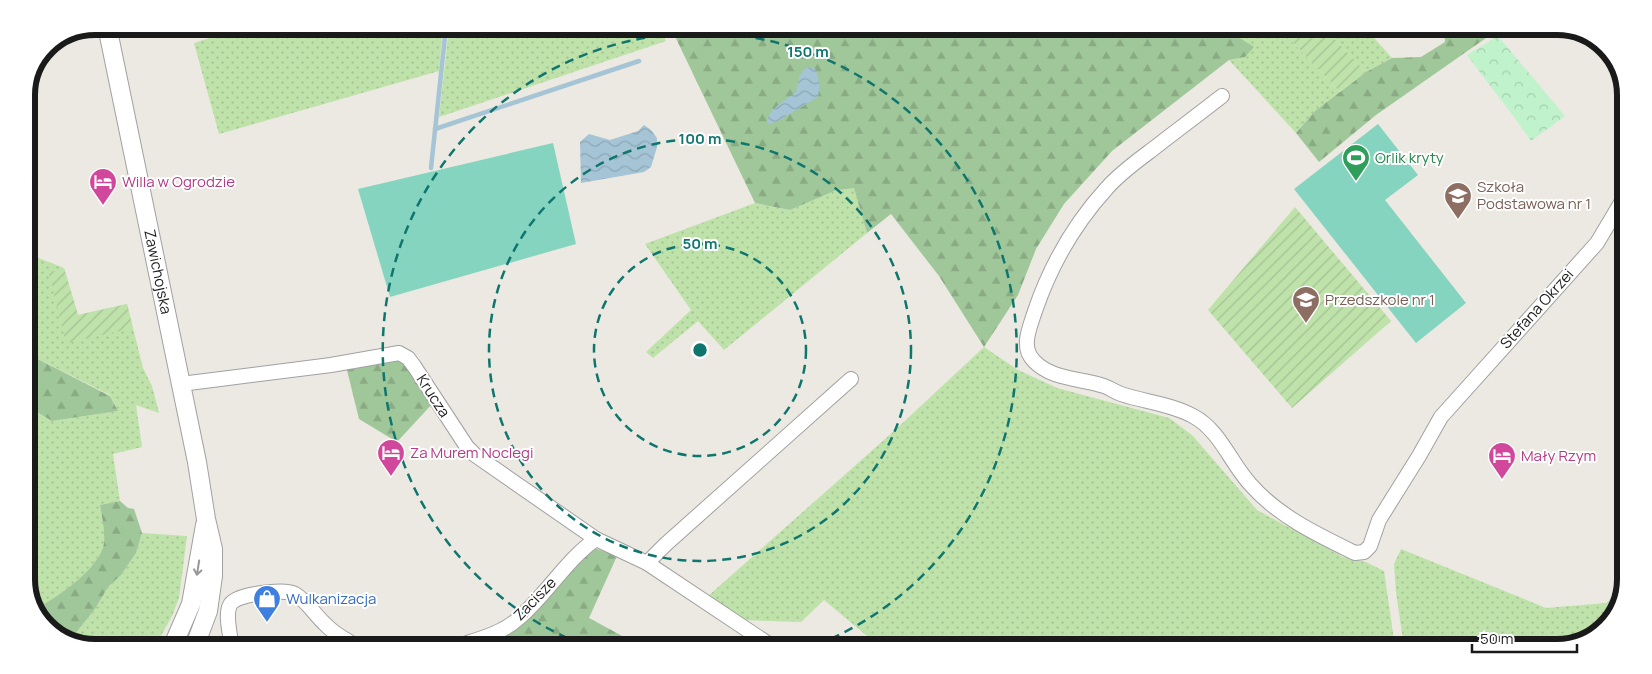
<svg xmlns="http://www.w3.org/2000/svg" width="1652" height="674" font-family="Manrope,sans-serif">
	<defs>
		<pattern id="grass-dots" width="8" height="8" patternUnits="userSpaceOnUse" patternTransform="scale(1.25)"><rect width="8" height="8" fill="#bee2aa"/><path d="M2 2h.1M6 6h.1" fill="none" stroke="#a3c192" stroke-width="1.8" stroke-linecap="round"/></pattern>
		<pattern id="forest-firs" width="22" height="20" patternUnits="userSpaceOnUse" patternTransform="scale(1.25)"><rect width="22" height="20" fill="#a0c799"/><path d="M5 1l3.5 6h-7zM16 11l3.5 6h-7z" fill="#89aa83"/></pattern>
		<pattern id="park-crowns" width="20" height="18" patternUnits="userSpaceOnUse" patternTransform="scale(1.25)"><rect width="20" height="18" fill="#c0f3cb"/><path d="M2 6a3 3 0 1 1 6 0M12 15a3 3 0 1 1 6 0" fill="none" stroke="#a4d0ae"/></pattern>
		<pattern id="garden-furrows" width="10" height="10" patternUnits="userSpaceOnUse" patternTransform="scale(1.25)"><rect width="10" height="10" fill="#bee2aa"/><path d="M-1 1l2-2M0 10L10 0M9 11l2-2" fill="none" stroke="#a3c192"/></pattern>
		<pattern id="water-waves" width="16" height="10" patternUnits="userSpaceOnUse" patternTransform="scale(1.25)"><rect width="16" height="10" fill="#a5c4d5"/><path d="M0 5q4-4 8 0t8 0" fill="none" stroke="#8da8b6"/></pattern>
	</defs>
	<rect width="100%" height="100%" fill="#ebe9e1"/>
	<!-- grass -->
	<g fill="url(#grass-dots)">
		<polygon points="244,27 443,27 439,71 219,134 194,43"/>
		<polygon points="449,27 659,28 666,41 439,117"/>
		<polygon points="1227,30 1281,30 1340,92 1315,111 1296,133 1229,60 1245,57"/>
		<polygon points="1327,31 1368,31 1392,58 1366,72"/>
		<polygon points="854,187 867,233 724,350 698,321 653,358 646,352 691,310 645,244 755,203 790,210 837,190"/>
		<path d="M26,253L64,268L78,315L127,304L143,368L152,386L159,413L136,405L142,447L113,454L120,501L100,505C102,517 105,531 104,543C101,567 56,599 36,608L26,583V408L37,412L52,421L118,411L110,395L26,353Z"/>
		<polygon points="984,347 1018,370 1057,388 1169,418 1192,435 1257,510 1343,557 1366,562 1384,571 1395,647 964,646 954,639 947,646 878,645 824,600 801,622 740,620 707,597 893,432"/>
		<polygon points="142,533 187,536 179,598 172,616 157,643 74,643 75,634 95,609 108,587 121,575 136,553"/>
		<polygon points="1401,549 1546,608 1606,603 1621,590 1621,605 1595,636 1557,648 1404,647 1396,592 1394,564"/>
	</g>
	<!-- forest -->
	<g fill="url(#forest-firs)">
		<polygon points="671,28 1227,30 1254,47 1245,57 1229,60 1112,151 1064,204 1036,249 1018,295 984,347 939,276 891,214 867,233 854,188 837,190 790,210 755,203"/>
		<polygon points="1444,31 1496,31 1376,115 1319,162 1296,133 1315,111 1366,72 1392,58 1421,57 1445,42"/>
		<polygon points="26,353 110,396 118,411 52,421 37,412 26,408"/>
		<polygon points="397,357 409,366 433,403 397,442 359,419 346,366"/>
		<path d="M120,501L128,508L134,509L142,533L136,553L121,575L108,587L95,609L75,634L74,643H69L40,620L36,608C56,599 101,567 104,543C105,531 102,517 100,505Z"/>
		<polygon points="587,549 597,549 617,556 589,618 639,645 503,644 502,637"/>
	</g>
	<!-- park -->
	<path fill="url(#park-crowns)" d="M1498,36L1565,116L1531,141C1511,111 1488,84 1467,55Z"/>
	<!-- garden -->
	<g fill="url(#garden-furrows)">
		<polygon points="1281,30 1327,31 1366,72 1340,92"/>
		<polygon points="1295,207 1391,321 1292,408 1208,310"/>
		<polygon points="64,268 78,315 127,304 133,328 66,343 49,273"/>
	</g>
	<!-- pitch -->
	<g fill="#85d4c0">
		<polygon points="1378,124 1418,175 1385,200 1466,303 1416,343 1294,189"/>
		<polygon points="553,143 576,244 390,297 358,189"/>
	</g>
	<!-- water -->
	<g fill="url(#water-waves)">
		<path d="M812,67L816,70C819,79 820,88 818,97L780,120L770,124L767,122C768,109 786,100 796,92L800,75L806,68Z"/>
		<polygon points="644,125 651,130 657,138 657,147 651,167 644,172 581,183 580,142 589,134 610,140 638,131"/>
	</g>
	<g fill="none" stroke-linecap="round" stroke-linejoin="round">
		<!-- stream -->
		<g stroke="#a5c4d5" stroke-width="4.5">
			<polyline points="435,129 639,61"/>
			<polyline points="431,168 446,27"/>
		</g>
		<defs>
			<g id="minor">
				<path d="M1222,96C1199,114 1176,131 1153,149C1137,161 1120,173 1107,188C1075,223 1050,267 1035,311C1030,327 1020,347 1034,361C1052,380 1081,378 1104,386C1110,388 1115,392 1121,394C1145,402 1171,404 1193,416C1220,430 1231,464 1251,485C1278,516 1318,535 1355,553L1364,552L1370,546L1379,520L1419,456L1441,417L1597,243L1625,196"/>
				<polyline points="181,384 331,365 399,353 408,358 414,366 467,447 475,455 596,539 647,563 770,645"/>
				<polyline points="647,563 666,544 851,379"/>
				<path d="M231,643C230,632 225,615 230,605C234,594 285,588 295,594C307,601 315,615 325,624C333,633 343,638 353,644"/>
				<path d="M464,644C483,638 504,632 519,618C547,594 566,560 596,539"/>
			</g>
			<g id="tertiary">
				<path id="s1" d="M107,26L197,462L206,519L213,549V576L208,611L196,643"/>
				<polyline points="174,643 191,604 205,525"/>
			</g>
		</defs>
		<!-- minor casing -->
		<use href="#minor" stroke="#a1a1a1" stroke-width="16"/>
		<!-- tertiary casing -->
		<use href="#tertiary" stroke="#a1a1a1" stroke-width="20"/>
		<!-- minor -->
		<use href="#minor" stroke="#fff" stroke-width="14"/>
		<!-- tertiary -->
		<use href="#tertiary" stroke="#fff" stroke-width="18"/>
	</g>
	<!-- one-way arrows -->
	<defs><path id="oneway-shaft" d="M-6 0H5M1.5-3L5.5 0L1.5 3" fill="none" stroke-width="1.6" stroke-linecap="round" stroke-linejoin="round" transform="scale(1.25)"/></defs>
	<use stroke="#989898" href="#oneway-shaft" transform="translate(198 568) rotate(99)"/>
	<!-- distance rings -->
	<g fill="none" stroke="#0f766e" stroke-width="2.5" stroke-dasharray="9 6">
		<circle cx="700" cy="350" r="106"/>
		<circle cx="700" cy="350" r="211"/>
		<path d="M581 644A317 317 0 1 1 816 645"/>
	</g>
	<!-- icons -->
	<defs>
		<symbol id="stadium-pin" viewBox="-11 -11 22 30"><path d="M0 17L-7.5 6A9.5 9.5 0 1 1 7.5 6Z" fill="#2e9e5b" stroke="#fff"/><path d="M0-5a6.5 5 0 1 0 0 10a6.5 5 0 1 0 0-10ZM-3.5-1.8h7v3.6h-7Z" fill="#fff"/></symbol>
		<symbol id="hotel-pin" viewBox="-11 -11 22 30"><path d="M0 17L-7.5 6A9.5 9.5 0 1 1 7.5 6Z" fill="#d1479c" stroke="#fff"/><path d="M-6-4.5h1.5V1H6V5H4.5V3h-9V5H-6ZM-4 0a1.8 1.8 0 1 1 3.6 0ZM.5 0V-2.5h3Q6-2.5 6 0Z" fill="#fff"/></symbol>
		<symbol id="school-pin" viewBox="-11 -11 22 30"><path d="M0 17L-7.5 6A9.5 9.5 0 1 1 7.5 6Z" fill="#8d6e63" stroke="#fff"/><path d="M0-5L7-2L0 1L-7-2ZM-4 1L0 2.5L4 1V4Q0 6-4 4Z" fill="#fff"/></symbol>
		<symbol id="shop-pin" viewBox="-11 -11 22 30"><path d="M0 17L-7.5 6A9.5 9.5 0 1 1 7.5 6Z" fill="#3f7fe0" stroke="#fff"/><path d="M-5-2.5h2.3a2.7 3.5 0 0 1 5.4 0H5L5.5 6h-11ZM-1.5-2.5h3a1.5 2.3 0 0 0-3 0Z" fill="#fff"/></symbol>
	</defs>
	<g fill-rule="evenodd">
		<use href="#stadium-pin" x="1340" y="142" width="32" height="43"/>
		<use href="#hotel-pin" x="87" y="166" width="32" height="43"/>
		<use href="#school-pin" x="1442" y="180" width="32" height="43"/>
		<use href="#school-pin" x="1290" y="284" width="32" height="43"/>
		<use href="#hotel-pin" x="375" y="437" width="32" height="43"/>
		<use href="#hotel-pin" x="1486" y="440" width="32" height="43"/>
		<use href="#shop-pin" x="251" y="583" width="32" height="43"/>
	</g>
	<g text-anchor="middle" stroke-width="4" stroke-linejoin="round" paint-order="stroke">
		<!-- leisure labels -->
		<g font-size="15" fill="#27864d" stroke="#fff" text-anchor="start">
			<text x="1375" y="163">Orlik kryty</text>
		</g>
		<!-- hotel labels -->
		<g font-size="15" fill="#b23c85" stroke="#fff" text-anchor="start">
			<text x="122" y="187">Willa w Ogrodzie</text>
			<text x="410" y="458">Za Murem Noclegi</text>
			<text x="1521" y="461">Mały Rzym</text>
		</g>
		<!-- education labels -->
		<g font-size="15" fill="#785e54" stroke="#fff" text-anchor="start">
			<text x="1477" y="192">Szkoła<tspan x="1477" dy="17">Podstawowa nr 1</tspan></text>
			<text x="1325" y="305">Przedszkole nr 1</text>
		</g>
		<!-- street labels -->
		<g font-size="15" fill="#1a1a1a" stroke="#fff">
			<text dy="5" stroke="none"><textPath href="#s1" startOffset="251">Zawichojska</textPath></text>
			<text transform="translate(1537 309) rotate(-48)" y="5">Stefana Okrzei</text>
			<text transform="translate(433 396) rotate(57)" y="5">Krucza</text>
			<text transform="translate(535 599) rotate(-46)" y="5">Zacisze</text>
		</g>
		<!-- shop labels -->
		<g font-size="15" fill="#366cbe" stroke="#fff" text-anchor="start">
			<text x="286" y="604">Wulkanizacja</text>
		</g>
	</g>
	<!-- crop -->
	<path d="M0 0H1652V674H0ZM95 35H1557A60 60 0 0 1 1617 95V579A60 60 0 0 1 1557 639H95A60 60 0 0 1 35 579V95A60 60 0 0 1 95 35Z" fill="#fff" fill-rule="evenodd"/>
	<path fill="none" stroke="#1a1a1a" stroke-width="6" d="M95 35H1557A60 60 0 0 1 1617 95V579A60 60 0 0 1 1557 639H95A60 60 0 0 1 35 579V95A60 60 0 0 1 95 35Z"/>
	<circle cx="700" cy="350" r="8" fill="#0f766e" stroke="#fff" stroke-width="2.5"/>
	<g font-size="15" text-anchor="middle" font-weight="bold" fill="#0f766e" stroke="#fff" stroke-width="4" stroke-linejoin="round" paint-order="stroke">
		<text x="808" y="57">150 m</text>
		<text x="700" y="144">100 m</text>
		<text x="700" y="249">50 m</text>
	</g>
	<!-- scale -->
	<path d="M1472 644v8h105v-8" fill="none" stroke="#1a1a1a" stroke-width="2.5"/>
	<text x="1480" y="644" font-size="15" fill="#1a1a1a" stroke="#ffffff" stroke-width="4" paint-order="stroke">50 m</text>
</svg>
